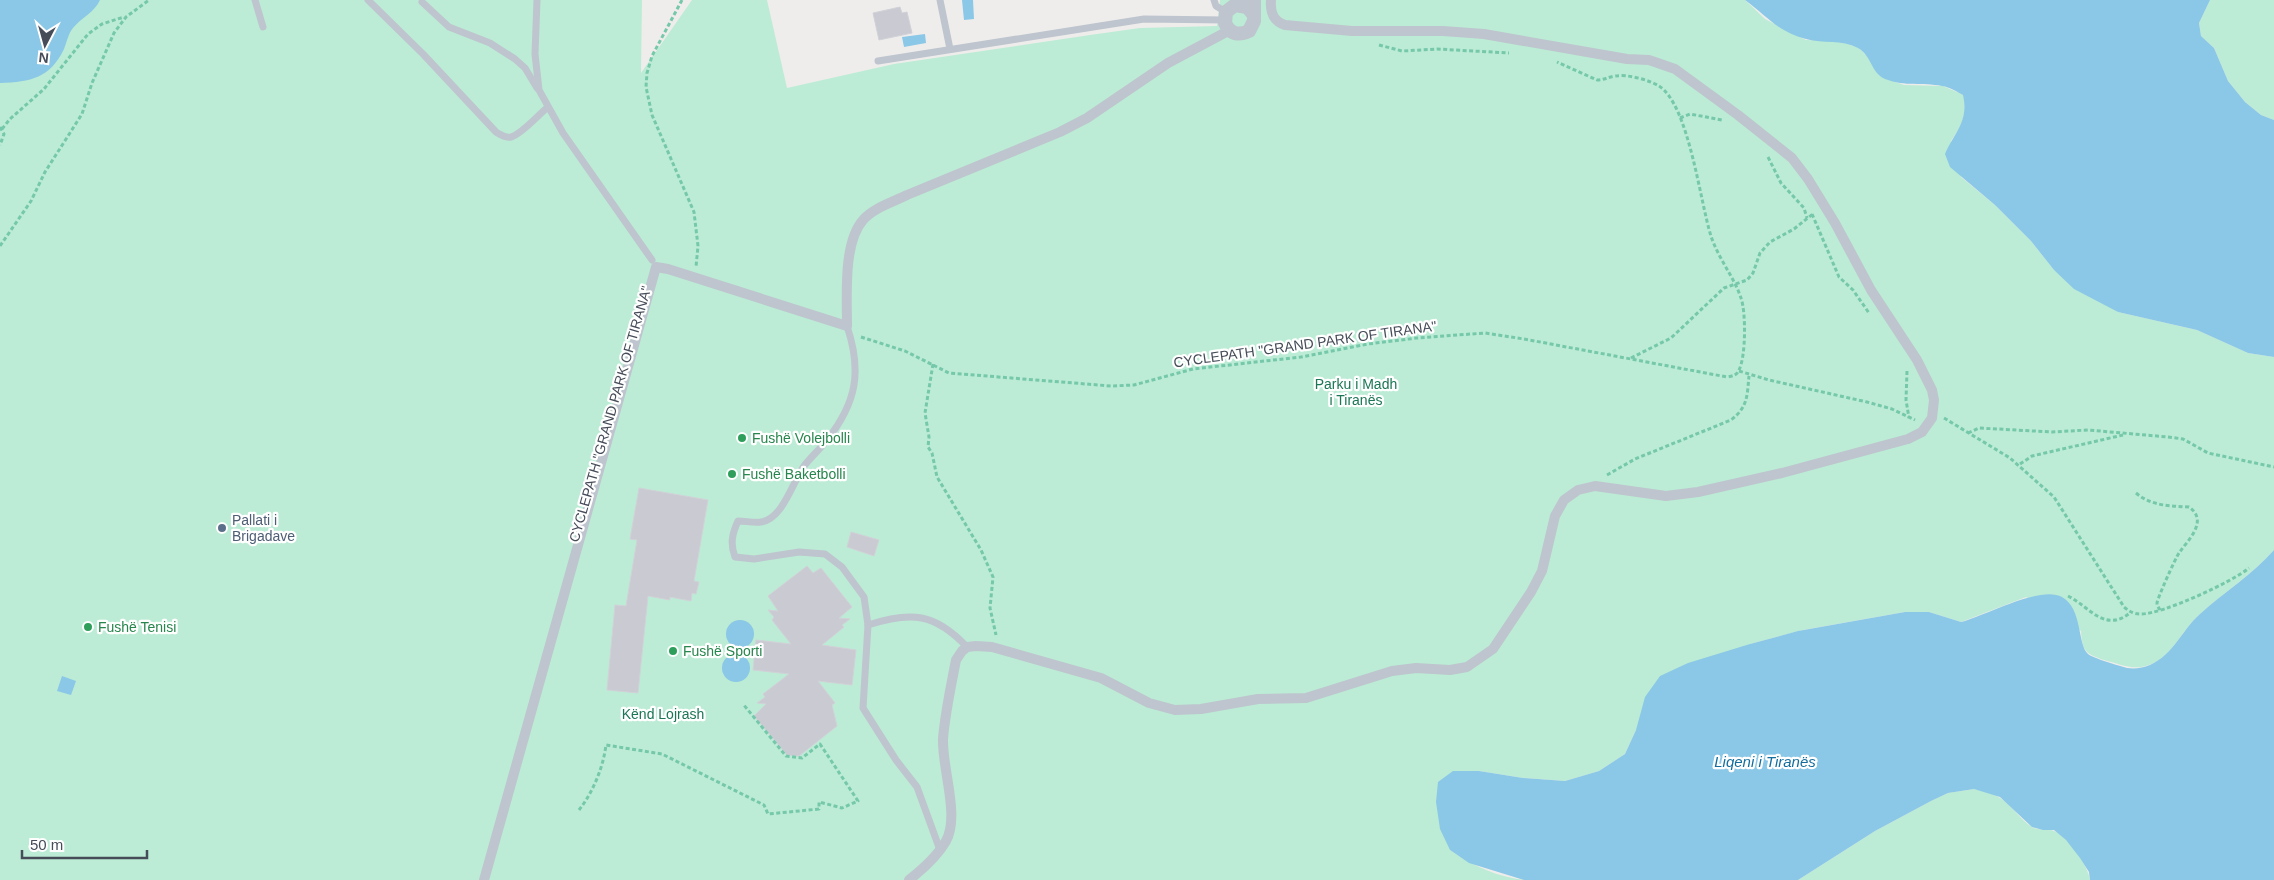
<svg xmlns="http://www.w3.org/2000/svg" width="2274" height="880" font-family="Arial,sans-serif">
	<rect width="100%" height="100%" fill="#efedec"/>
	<!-- green -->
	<g fill="#bcecd5">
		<path d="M0,0H642L641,73L692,0H767L787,88L894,64L1090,35L1140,28L1217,26L1220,0H1745L1765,19L1806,40L1840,41L1859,48L1868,57L1879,75L1884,78L1904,85L1943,86L1964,95C1967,114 1962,125 1951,141L1961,177L1995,205L2031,241L2054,270L2118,312L2197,330L2248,353L2274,357V550C2252,575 2224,592 2199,615C2181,631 2173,656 2149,665C2133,671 2120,664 2104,660C2086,654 2082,651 2081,631L2026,597L1961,622L1929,612H1905L1803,630L1750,644L1636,730L1625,754L1599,771L1565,781L1523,778L1479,771L1450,850C1472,866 1500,878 1527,880H0Z"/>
		<polygon points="2210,0 2274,0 2274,120 2261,115 2245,102 2228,81 2214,48 2201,36 2199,23"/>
		<path d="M1974,789C1982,791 1993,793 2000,798C2012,805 2020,820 2032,827C2039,831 2048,828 2054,831C2068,837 2088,865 2090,880H1798L1875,831L1931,801L1948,793Z"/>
	</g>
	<!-- water -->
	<g fill="#8bc7e7">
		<path d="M0,0H100C94,13 82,17 73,28C68,34 67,42 64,49C50,78 31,82 0,83Z"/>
		<polygon points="962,0 973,0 974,19 964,20"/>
		<path d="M1745,0H2210L2199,23L2201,36L2214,48L2228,81L2245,102L2261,115L2274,120V357L2248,353L2197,330L2118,312L2074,289L2054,270L2031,241L1995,205L1950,167L1945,154C1955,132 1969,121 1963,95C1957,92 1950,87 1942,86C1922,82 1906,87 1885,79C1871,73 1872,56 1858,48C1841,39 1824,44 1806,39C1778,32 1767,16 1745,0Z"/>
		<polygon points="925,34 926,43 904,47 902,37"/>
		<path d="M2274,550V880H2090L2089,872L2080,858L2066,840L2054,830H2043L2032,827L2000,797L1974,789L1948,793L1931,801L1875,831L1798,880H1524L1469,863L1450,850L1440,829L1436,802L1438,782L1453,771H1479L1523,778L1565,781L1599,771L1625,754L1636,730L1645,697L1660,676L1688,663L1750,644L1798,631L1905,612H1929L1961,622C1985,616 2040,585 2062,597C2083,609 2077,644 2088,654C2092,658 2120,666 2127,668C2135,669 2143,668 2150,665C2174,654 2181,631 2200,614C2224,592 2252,575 2274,550Z"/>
		<circle cx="740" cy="634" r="14"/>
		<circle cx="736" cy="668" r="14"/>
		<polygon points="62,676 76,681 71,695 57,691"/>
	</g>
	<!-- building -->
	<g fill="#cacbd2" stroke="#d1d2d8">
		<polygon points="900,7 902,13 907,12 912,33 879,40 873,13"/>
		<polygon points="639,488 708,500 694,581 699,582 696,594 692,593 691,601 670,597 670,600 648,596 638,693 607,690 615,605 626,606 637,540 630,539"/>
		<polygon points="851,532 879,540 874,556 847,547"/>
		<polygon points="807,566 813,573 821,568 852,607 839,618 850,619 842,625 844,627 822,645 856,650 852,685 818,681 835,703 832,705 837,726 799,756 787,755 754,716 766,704 757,703 765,697 763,694 789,674 753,670 756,640 791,644 772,620 774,617 768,610 778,611 768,596"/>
	</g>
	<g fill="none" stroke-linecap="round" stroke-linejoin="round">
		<!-- path -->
		<g stroke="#76c8ab" stroke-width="3" stroke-dasharray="4 2.5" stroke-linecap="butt">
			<polyline points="682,0 652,56 647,73 646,87 652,115 694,212 698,246 696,267"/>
			<polyline points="1379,45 1402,51 1437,49 1509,53"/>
			<polyline points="1680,118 1690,114 1722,120"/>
			<polyline points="0,127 4,134 0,145"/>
			<polyline points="2,129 10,119 44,89 88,34 102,24 124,17"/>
			<polyline points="1768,157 1781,183 1804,208 1807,218"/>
			<polyline points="1812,214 1839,277 1853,290 1869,313"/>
			<polyline points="0,246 31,201 45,172 82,114 92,83 114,33 126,17 149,0"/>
			<path d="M861,337L905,351L949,373L1111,386L1134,385L1193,369L1301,357L1368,344L1417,338L1485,333L1524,339L1727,377C1733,376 1737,375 1739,370C1746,356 1746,312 1741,298C1734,277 1718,258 1711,236C1700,202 1689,105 1659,86C1649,80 1628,74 1615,76C1608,77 1604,80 1597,80L1557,62"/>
			<polyline points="1631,358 1671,338 1724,288 1747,280 1753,273 1760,253 1770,242 1794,229 1814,213"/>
			<polyline points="933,364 925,413 929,437 928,447 932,453 937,477 981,550 993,577 990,608 996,635"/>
			<polyline points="1739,371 1769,380 1867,402 1892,409 1915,420"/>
			<polyline points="1907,371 1906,400 1909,418"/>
			<path d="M1944,418L2010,458L2054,497L2124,607C2130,612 2134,614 2141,614C2163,614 2232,582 2249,568"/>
			<polyline points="1968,433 1979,428 2052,432 2088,430 2168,437 2183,439 2208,453 2274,467"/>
			<polyline points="2020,464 2032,456 2123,435"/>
			<path d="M1607,475L1635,459L1731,420C1748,407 1747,396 1749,376"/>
			<path d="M2136,493C2151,506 2170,506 2189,507C2209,521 2188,540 2179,553C2175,559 2158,597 2157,603C2157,606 2159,608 2160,610"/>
			<path d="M2068,596C2090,607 2105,634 2131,612"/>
			<path d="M579,810C593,792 603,768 606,745L662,754L764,805L768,814L819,809V802L842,808L858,801L820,744L802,758L786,756L743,704"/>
		</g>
		<!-- service -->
		<g stroke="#bec5ce" stroke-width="7">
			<polyline points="255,0 263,27"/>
			<path d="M368,0L423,54L496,132C501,135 505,138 511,137C522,134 539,114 548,107"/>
			<polyline points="537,0 535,54 539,90 563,133 652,260"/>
			<polyline points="940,0 950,49"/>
			<polyline points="1214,0 1216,6 1226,12"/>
			<polyline points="422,2 449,27 490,43 515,59 525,68 537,88"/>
			<polyline points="878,61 1144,19 1225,20"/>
			<path d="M847,326C862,371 857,402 827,440C820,449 811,457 804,466C793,481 783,519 761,522C754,523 745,521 738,521C732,534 730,544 735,557L754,559L799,552L825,554L842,567L864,597L868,625"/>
			<path d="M940,850L917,787L896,760L863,708L868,625C911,611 935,613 967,647"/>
		</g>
		<!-- pedestrian -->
		<g stroke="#bec5ce" stroke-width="10">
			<path d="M484,880L656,267L668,269L847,326C847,296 843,243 863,220C873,208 893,202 907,195L1060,132L1087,118L1168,63L1230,30"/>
			<path d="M909,880C923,869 937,857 946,841C960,816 942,769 943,739C945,713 951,686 956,660L962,651L967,647L976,646L992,647L1101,678L1149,703L1175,710L1201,709L1258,699L1306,698L1392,671L1416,668L1450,670L1467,667L1493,649L1531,592L1542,571L1555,516L1564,500L1578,490L1595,486L1666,496L1698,492L1782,473L1908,439L1922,432L1932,418L1934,400L1932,390L1917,360L1871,290L1835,223L1808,179L1792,158L1738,115L1675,69L1649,60L1627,59L1484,34L1443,31H1352L1285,25C1273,21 1270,12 1271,0"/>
		</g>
		<!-- minor -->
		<path stroke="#bec5ce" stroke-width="14" d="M1254,15L1247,7L1235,5L1226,12L1225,23C1230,34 1238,36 1249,31L1254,21V0"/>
	</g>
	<!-- markers -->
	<g fill="#2e9e5b" stroke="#fff" stroke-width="2">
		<circle cx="742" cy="438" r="5"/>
		<circle cx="732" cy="474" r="5"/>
		<circle cx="88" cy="627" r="5"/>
		<circle cx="673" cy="651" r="5"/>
	</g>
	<circle fill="#5c6f8a" stroke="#fff" stroke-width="2" cx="222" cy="528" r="5"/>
	<g text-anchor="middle" stroke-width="4.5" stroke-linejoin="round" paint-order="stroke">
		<!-- street labels -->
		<g font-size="14" fill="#464d59" stroke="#fff">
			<text transform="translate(1305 344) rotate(-8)" y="5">CYCLEPATH "GRAND PARK OF TIRANA"</text>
			<text transform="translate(610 414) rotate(-74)" y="5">CYCLEPATH "GRAND PARK OF TIRANA"</text>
		</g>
		<!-- park labels -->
		<g font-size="14" fill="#1b7655" stroke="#fff">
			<text x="1356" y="389">Parku i Madh<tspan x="1356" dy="16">i Tiranës</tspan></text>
			<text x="663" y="719">Kënd Lojrash</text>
		</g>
		<!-- leisure labels -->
		<g font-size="14" fill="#27864d" stroke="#fff" text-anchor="start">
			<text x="752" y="443">Fushë Volejbolli</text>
			<text x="742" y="479">Fushë Baketbolli</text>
			<text x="98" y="632">Fushë Tenisi</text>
			<text x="683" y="656">Fushë Sporti</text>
		</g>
		<!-- service labels -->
		<g font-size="14" fill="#4e5e75" stroke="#fff" text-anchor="start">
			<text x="232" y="525">Pallati i<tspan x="232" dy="16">Brigadave</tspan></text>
		</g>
		<!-- water labels -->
		<g font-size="15" font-style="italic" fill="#136e9f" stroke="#fff">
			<text x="1765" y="767">Liqeni i Tiranës</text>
		</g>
	</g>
	<!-- north arrow -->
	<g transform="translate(45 45) rotate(186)" stroke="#ffffff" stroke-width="4" paint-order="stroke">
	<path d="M0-4L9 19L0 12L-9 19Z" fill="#464d59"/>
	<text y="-8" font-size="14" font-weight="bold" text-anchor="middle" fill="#464d59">N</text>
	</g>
	<!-- scale -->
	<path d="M22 850v8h125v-8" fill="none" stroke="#464d59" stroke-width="2.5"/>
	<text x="30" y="850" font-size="15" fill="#464d59" stroke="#ffffff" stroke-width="4" paint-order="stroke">50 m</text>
</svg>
